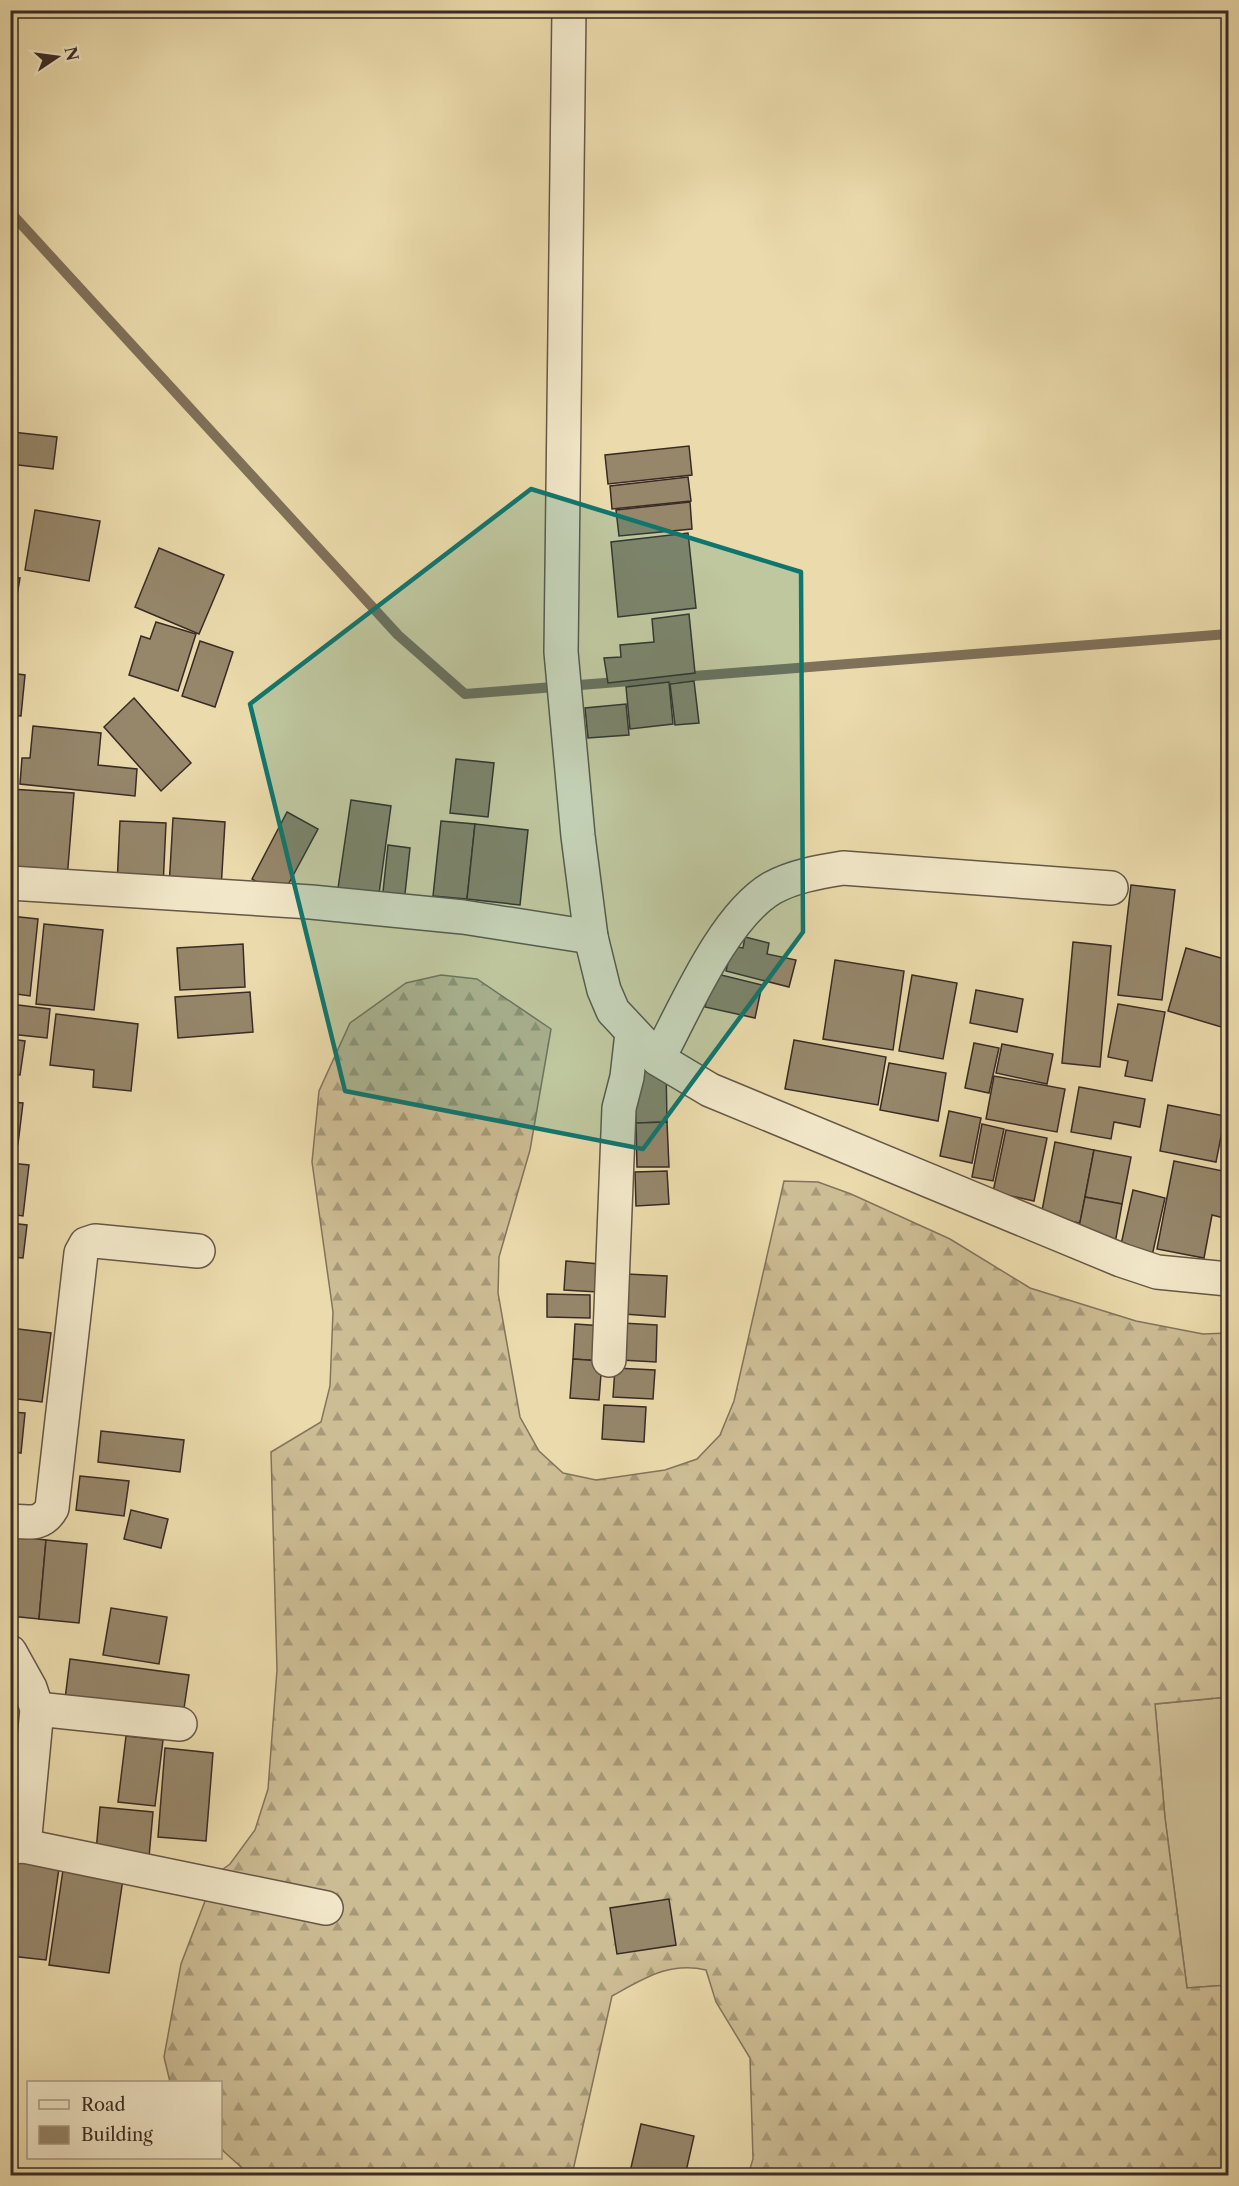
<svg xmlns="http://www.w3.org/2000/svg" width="1239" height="2186" font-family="'Libre Caslon Text',serif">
	<defs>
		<pattern id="forest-firs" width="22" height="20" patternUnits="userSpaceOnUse" patternTransform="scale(1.5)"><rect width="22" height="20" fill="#cdbd95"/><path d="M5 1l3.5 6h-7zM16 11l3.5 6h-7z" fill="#a79a79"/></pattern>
	</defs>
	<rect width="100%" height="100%" fill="#ebdbac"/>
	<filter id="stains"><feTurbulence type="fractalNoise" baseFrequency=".00333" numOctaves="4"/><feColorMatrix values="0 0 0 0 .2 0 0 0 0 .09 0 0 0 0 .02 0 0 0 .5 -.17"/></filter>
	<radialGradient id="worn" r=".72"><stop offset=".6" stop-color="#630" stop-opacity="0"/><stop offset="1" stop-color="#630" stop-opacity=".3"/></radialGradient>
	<!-- grass -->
	<polygon fill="#cdbd95" stroke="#83745d" stroke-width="1.5" points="1228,1697 1228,1985 1187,1988 1165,1818 1155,1704"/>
	<!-- forest -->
	<path fill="url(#forest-firs)" stroke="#83745d" stroke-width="1.5" d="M441,975L477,979L551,1029L530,1150L499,1257L498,1293L520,1417L539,1451L563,1473L596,1480L665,1470L697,1459L720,1435L734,1401L784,1181L818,1182L851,1194L950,1239L1030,1288L1136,1321L1203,1334L1228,1333V1697L1155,1704L1165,1818L1187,1988L1228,1985V2175H748L753,2159L750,2058L716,2002L706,1970C670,1961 643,1979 612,1996L572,2175H250L221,2149L220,2082H170L164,2057L181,1964L215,1875L230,1864L255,1830L268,1789L277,1670L271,1452L321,1422L330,1386L333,1312L312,1162L319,1091L350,1023L406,983Z"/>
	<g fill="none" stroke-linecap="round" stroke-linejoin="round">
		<!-- stream -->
		<polyline stroke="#7f715a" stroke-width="10" points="10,212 398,635 465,694 1228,634"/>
	</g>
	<!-- building -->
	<g fill="#96876b" stroke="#392b25" stroke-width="1.5">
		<polygon points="12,432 57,437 53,469 10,464"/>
		<polygon points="689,446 692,475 608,484 605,455"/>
		<polygon points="688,477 691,501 612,509 610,486"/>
		<polygon points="690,502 692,529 619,536 616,510"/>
		<polygon points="35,510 100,521 89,581 25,570"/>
		<polygon points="688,533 696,608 618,617 611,542"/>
		<polygon points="159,548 224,575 199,634 135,607"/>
		<polygon points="10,577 20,578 15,607 10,606"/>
		<polygon points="689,614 695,673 608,683 604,658 621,657 620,645 654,642 652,619"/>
		<polygon points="156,622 196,634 178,691 129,675 141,636 150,639"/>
		<polygon points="200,641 233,652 215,707 182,696"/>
		<polygon points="10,673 25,675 21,716 10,715"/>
		<polygon points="694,681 699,723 675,725 670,684"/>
		<polygon points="669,682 673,724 630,729 626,687"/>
		<polygon points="134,698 191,763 161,791 104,727"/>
		<polygon points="626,704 629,735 588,738 585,708"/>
		<polygon points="33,726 101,733 98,765 137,769 135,796 20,784 22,758 30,758"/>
		<polygon points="456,759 494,763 488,817 450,813"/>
		<polygon points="10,789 74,793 67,879 10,874"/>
		<polygon points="351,800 391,806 378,901 337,895"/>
		<polygon points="287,812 318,829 282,896 252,879"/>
		<polygon points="173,818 225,822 221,889 169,887"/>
		<polygon points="120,821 166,823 163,887 117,885"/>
		<polygon points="441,821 475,824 467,899 433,896"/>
		<polygon points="475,824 528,830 520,905 467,899"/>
		<polygon points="388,845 410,848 404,903 382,901"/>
		<polygon points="1131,885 1175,890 1162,1000 1118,995"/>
		<polygon points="10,916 38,919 30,996 10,993"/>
		<polygon points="44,924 103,930 94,1010 36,1004"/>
		<polygon points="745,937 769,943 767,954 796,960 789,987 726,971 732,946 743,948"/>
		<polygon points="1073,942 1111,946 1100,1067 1062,1063"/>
		<polygon points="243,944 245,987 180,990 177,948"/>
		<polygon points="1186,948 1228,960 1228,1029 1168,1011"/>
		<polygon points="835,960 904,971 893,1050 823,1039"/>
		<polygon points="713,973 762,985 755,1018 705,1007"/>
		<polygon points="912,975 957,983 943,1059 899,1051"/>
		<polygon points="976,990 1023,999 1017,1032 970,1023"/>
		<polygon points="250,992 253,1032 178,1038 175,997"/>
		<polygon points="10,1004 50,1009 47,1038 10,1034"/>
		<polygon points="1118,1004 1165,1012 1152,1081 1125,1076 1128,1061 1108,1057"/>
		<polygon points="56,1014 138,1024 131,1091 93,1087 94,1070 50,1065"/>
		<polygon points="10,1039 25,1041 20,1075 10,1074"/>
		<polygon points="794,1040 886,1057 878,1105 785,1089"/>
		<polygon points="974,1043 999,1048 989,1093 965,1088"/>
		<polygon points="1002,1044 1053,1054 1047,1084 996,1073"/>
		<polygon points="889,1063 946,1073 938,1121 880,1110"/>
		<polygon points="666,1065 667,1122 636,1123 634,1066"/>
		<polygon points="994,1076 1065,1089 1057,1132 986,1119"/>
		<polygon points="1079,1087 1145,1099 1140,1127 1114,1122 1111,1139 1071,1132"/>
		<polygon points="10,1102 23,1103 18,1144 10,1143"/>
		<polygon points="1168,1105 1225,1116 1216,1162 1160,1151"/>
		<polygon points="949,1111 981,1118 972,1163 940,1156"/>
		<polygon points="667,1122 669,1167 637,1167 636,1123"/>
		<polygon points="982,1124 1004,1129 993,1181 972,1177"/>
		<polygon points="1006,1130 1047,1138 1034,1201 993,1192"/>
		<polygon points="1228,1138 1228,1164 1223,1162"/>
		<polygon points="1055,1142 1094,1150 1080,1223 1041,1216"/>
		<polygon points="1094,1150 1131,1157 1122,1204 1085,1197"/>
		<polygon points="1174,1161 1228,1172 1228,1196 1224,1218 1212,1215 1204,1258 1157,1249"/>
		<polygon points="10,1163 29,1165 23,1216 10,1214"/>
		<polygon points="667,1171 669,1204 636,1206 635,1172"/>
		<polygon points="1133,1190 1165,1198 1152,1256 1120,1249"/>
		<polygon points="1085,1197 1122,1204 1115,1244 1077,1237"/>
		<polygon points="10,1223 27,1225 23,1258 10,1257"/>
		<polygon points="566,1261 600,1264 598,1292 564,1290"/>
		<polygon points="627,1274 667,1276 665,1317 624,1314"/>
		<polygon points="547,1294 590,1295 590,1318 547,1317"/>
		<polygon points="622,1323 657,1325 656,1362 621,1360"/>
		<polygon points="575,1324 604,1326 602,1361 573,1359"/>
		<polygon points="10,1328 51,1333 42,1402 10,1398"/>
		<polygon points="573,1359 602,1361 599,1400 570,1398"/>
		<polygon points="615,1368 655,1370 653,1399 613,1397"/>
		<polygon points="604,1405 646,1407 644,1442 602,1439"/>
		<polygon points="10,1412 25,1413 21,1453 10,1451"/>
		<polygon points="101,1431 184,1440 180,1472 98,1462"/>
		<polygon points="80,1476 129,1481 124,1516 76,1510"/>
		<polygon points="131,1510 168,1519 161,1548 124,1539"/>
		<polygon points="10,1536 46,1540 39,1619 10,1616"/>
		<polygon points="46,1540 87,1544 79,1623 39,1619"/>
		<polygon points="111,1608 167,1617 159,1664 103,1655"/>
		<polygon points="70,1659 189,1675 183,1715 65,1699"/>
		<polygon points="126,1736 163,1740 155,1806 118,1802"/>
		<polygon points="165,1748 213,1753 206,1841 158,1837"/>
		<polygon points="100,1807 153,1812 149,1857 96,1851"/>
		<polygon points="15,1861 59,1868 46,1960 10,1956 10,1890"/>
		<polygon points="63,1870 123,1879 109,1973 49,1965"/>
		<polygon points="669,1899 676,1945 617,1954 610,1908"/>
		<polygon points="641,2124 694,2136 685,2176 645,2176 630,2172"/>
	</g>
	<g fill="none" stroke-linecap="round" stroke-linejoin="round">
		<defs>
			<g id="street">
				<polyline points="569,10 561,652 578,836 591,937 604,990 613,1011 658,1059 710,1090 1121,1260 1157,1272 1228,1279"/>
				<polyline points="10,883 311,902 463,917 591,937"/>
				<path d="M658,1059C685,1009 723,917 772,888C794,876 819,872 843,868L1111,888"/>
				<polyline points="609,1360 619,1108 627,1077 632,1033"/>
				<path d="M10,1521C29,1522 42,1526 52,1508L81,1253L86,1244L95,1241L198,1251"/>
				<polyline points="10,1652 30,1688 37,1709 24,1846"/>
				<polyline points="37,1709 180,1724"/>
				<polyline points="10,1847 24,1846 326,1908"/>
			</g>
		</defs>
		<!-- street casing -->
		<use href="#street" stroke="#665747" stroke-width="36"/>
		<!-- street -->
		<use href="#street" stroke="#f2e8c9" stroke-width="33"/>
	</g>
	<!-- marked area -->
	<path fill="#0f766e" fill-opacity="0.2" stroke="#0f766e" stroke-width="4.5" stroke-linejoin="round" d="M531,489L801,572L803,932L643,1149L345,1091L250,704Z"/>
	<!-- margin -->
	<rect width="1239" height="2186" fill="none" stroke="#ebdbac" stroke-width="36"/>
	<rect x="12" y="12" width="1215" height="2162" fill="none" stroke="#392b25" stroke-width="3"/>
	<rect x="18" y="18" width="1203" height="2150" fill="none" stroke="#392b25" stroke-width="1.5"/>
	<!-- legend -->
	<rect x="27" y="2081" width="195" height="78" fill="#f2e8c9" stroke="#a89c87" stroke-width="1.5"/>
	<rect x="39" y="2100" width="30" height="9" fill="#f2e8c9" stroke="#a89c87" stroke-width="1.5"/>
	<text x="81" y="2111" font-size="18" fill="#392b25">Road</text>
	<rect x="39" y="2126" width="30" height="18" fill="#96876b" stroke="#a89c87" stroke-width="1.5"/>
	<text x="81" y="2141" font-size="18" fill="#392b25">Building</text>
	<!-- north arrow -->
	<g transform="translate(57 57) rotate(77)" stroke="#f2e8c9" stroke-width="4.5" paint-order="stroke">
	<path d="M0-4.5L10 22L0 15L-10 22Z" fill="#392b25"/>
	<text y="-9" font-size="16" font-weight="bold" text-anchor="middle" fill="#392b25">N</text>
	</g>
	<rect width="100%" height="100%" filter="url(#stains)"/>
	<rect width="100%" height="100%" fill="url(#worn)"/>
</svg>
